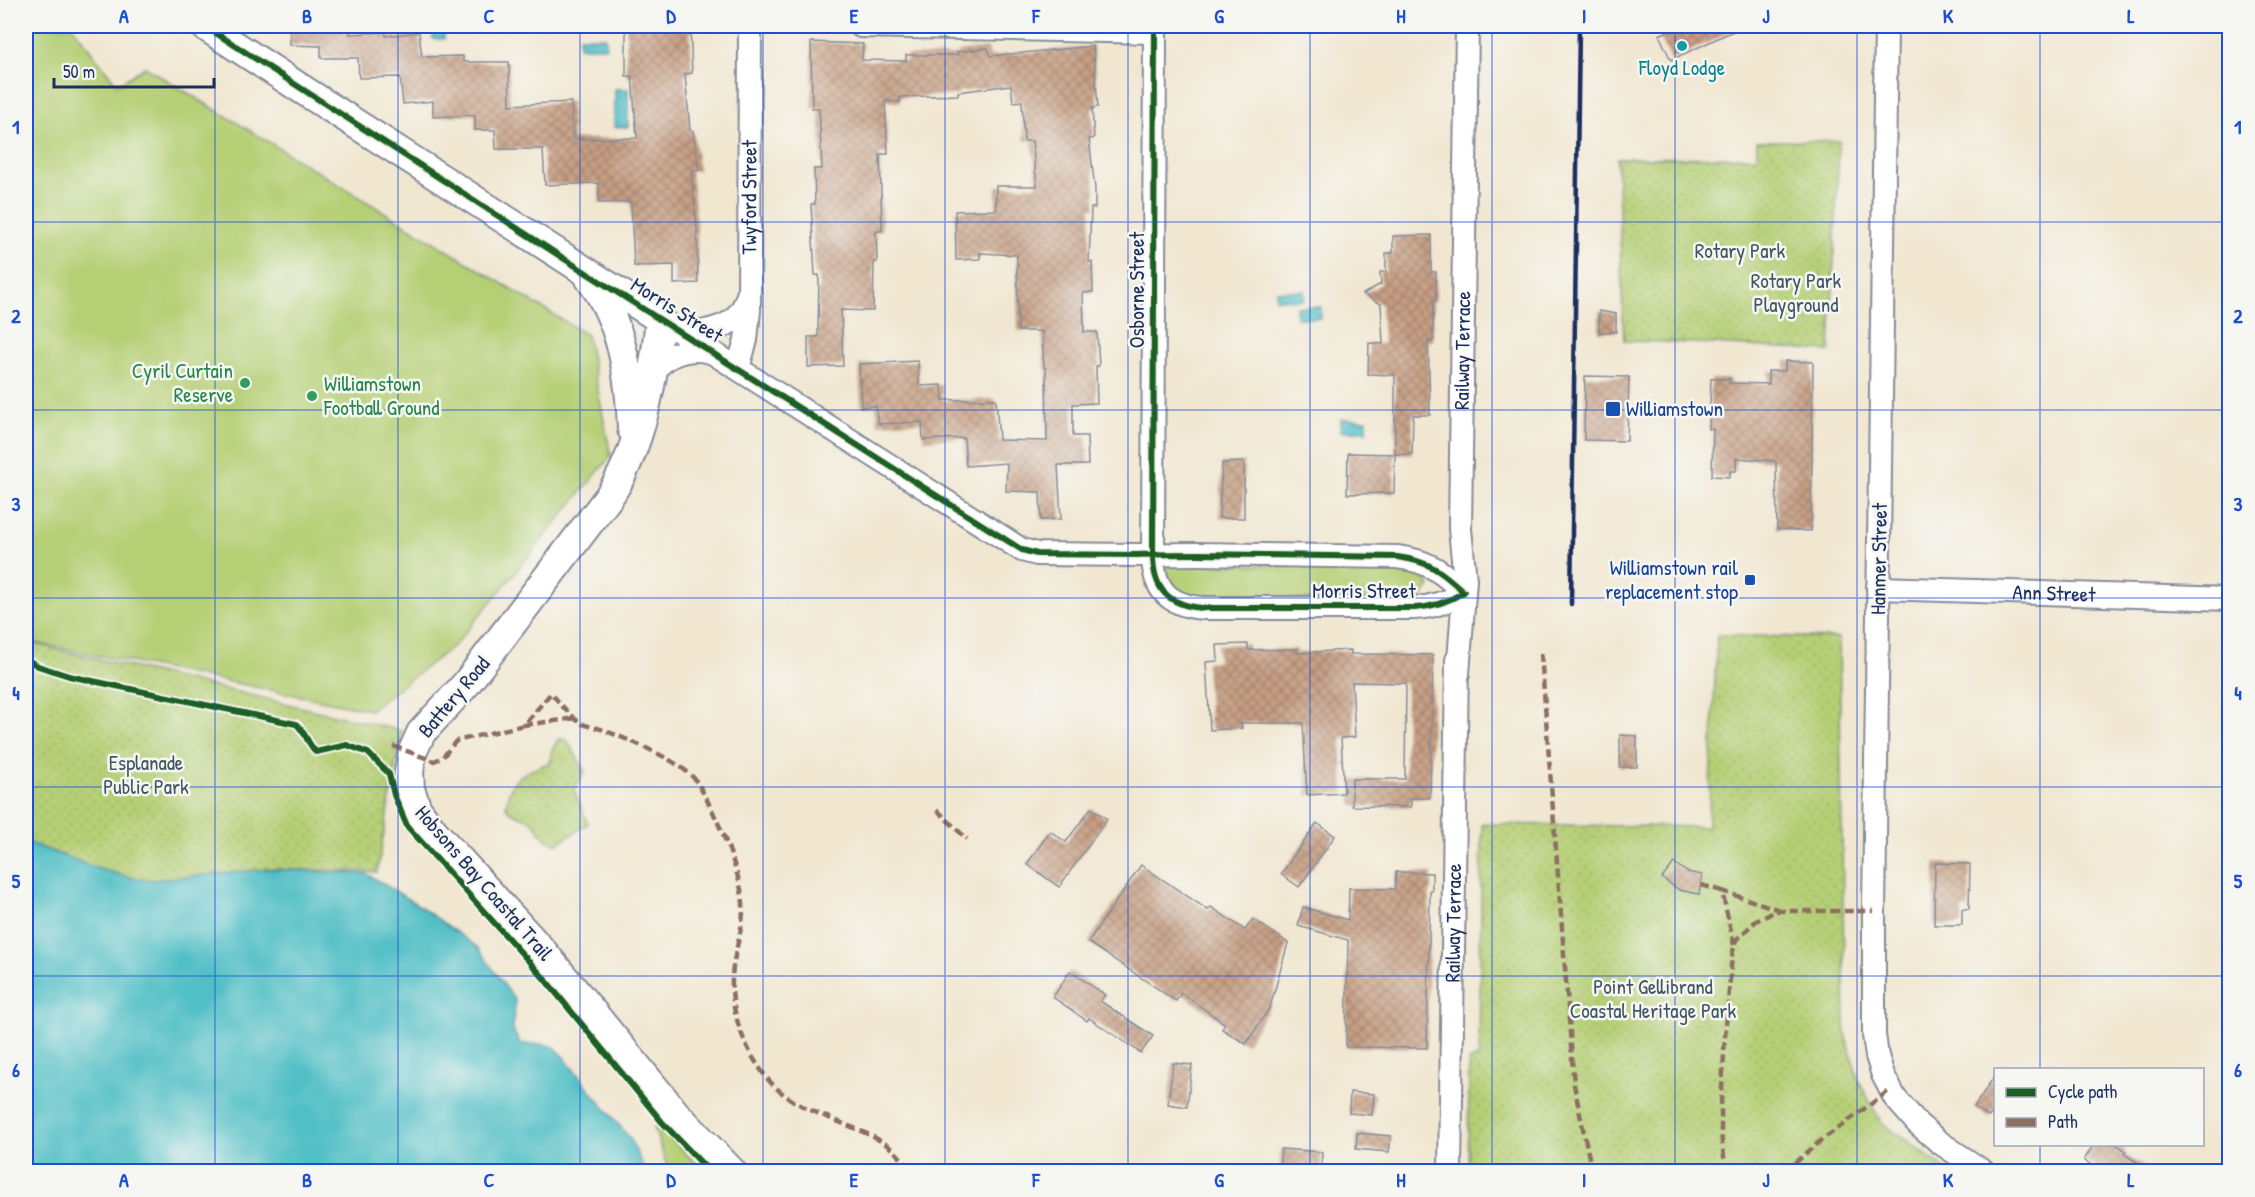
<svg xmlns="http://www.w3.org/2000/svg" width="2255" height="1197" font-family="'Patrick Hand',sans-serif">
	<defs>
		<pattern id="park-dots" width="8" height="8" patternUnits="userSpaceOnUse" patternTransform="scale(1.5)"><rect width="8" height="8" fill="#b5cf75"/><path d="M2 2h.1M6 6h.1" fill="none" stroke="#9bb268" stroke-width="1.8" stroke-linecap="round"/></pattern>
		<pattern id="building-cross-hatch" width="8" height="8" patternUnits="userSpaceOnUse" patternTransform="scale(1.5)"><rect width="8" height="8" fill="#c79f83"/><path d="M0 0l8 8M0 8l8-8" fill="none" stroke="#a1826e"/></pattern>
	</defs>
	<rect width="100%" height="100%" fill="#f6f6f2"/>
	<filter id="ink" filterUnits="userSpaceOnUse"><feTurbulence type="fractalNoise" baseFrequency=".0167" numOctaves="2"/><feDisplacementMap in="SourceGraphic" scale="12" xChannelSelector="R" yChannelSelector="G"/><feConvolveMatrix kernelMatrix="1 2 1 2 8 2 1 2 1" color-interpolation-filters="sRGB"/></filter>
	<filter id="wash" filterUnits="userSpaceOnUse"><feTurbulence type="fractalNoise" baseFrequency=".008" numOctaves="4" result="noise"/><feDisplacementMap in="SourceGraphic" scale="24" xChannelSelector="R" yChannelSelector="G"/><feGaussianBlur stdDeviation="1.35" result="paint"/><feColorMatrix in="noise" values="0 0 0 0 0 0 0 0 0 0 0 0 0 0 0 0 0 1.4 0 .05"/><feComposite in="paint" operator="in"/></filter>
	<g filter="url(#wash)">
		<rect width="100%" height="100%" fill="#f1e7d1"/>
		<!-- grass -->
		<g fill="#b5cf75" stroke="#687f6a" stroke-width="1.5">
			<polygon points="26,26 72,26 117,85 145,67 587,335 611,456 456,644 370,710 26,641"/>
			<path d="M1169,564L1393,566C1407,570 1422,573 1430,586L1424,595L1418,599L1210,601C1186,596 1172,595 1165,568Z"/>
			<polygon points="657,1125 704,1171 669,1171 654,1128"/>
		</g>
		<!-- park -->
		<g fill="url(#park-dots)" stroke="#687f6a" stroke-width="1.5">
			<polygon points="1757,141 1839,141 1830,351 1697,343 1624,341 1617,158 1757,157"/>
			<polygon points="1717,635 1839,638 1845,1033 1858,1079 1881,1122 1948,1171 1468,1172 1469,1061 1479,1056 1482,824 1708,827"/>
			<polygon points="26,642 402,731 377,872 269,869 153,880 133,878 102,870 26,842"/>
			<path d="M558,739L567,740L585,771L574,790L588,824L557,844C537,838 544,831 532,822C524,816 516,817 506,808C509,774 523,774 551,762V752Z"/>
		</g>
		<!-- water -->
		<g fill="#51bfc6" stroke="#367792" stroke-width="1.5">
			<rect x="433" y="26" width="11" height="13"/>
			<rect x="579" y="37" width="27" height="10"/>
			<polygon points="615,89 628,89 628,127 614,127"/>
			<polygon points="1276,291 1304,291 1304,300 1276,299"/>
			<rect x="1296" y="307" width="25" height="11"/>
			<polygon points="1341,419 1367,420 1367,431 1341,431"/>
			<path d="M26,842L102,870L133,878L153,880L269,869L367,874L418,905L477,947L515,1000C516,1022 506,1024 521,1044H544L556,1048L631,1140L645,1171H26Z"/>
		</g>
		<g id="blocks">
			<!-- building -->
			<g fill="url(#building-cross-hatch)">
				<polygon points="290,26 350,26 350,34 386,32 386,36 419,32 422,57 463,56 463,62 509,62 510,105 571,102 573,139 637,138 632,76 626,76 626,26 690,26 692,73 685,74 690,131 693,131 699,170 691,171 697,228 698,283 674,284 674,265 634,266 631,202 599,203 599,183 545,185 543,149 496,149 495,130 475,130 475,115 433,117 433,101 403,104 400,77 359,78 358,58 321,58 321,46 290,45"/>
				<polygon points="1681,26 1744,26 1671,60 1659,35"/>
				<polygon points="811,42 863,44 862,60 906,61 906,55 958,55 957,52 988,48 990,56 1093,46 1098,107 1092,108 1094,138 1089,139 1095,189 1095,208 1091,208 1089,262 1092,262 1093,292 1083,293 1084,332 1097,332 1099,366 1096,366 1097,403 1073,404 1073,436 1087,436 1088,465 1058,465 1061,519 1041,520 1040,492 1006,491 1007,463 966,466 964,438 923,440 922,422 878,424 876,406 861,407 859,364 918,361 919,386 942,385 943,400 996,399 999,440 1047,441 1046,368 1044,368 1042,331 1018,331 1017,255 980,253 980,259 956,260 955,211 996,210 996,186 1037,186 1032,141 1024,141 1022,101 1013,102 1011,85 958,92 958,95 900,97 900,102 885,101 888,154 880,154 882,231 876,231 877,262 874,262 873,311 841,310 843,366 808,367 808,337 818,337 819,275 815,275 811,204 815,204 814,169 822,169 819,108 812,108"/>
				<polygon points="1431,235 1431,272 1436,272 1436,301 1433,301 1433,341 1428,341 1430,415 1413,415 1412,454 1395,454 1395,375 1368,374 1369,343 1383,344 1381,304 1363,294 1381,284 1380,272 1386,272 1386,253 1393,253 1393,236"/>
				<polygon points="1599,311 1616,314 1616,332 1599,332"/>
				<polygon points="1785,361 1813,362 1811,531 1777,529 1776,461 1736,458 1736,471 1730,471 1730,477 1712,476 1713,429 1709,429 1711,379 1730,379 1729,383 1769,384 1768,371 1785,371"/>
				<polygon points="1585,376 1629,377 1627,441 1584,440"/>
				<polygon points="1348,453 1395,454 1394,493 1347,494"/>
				<polygon points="1244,462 1244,518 1219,518 1222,463"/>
				<polygon points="1248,644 1248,650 1297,649 1297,653 1351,650 1351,654 1433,655 1430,798 1411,798 1411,807 1352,806 1352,779 1405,779 1406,683 1352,682 1355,737 1341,738 1344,793 1307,795 1303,723 1241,723 1242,728 1210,730 1206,662 1218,661 1217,645"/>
				<polygon points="1620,735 1637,736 1637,767 1620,767"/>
				<polygon points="1091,808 1107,819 1059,887 1027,864 1050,831 1066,842"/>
				<polygon points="1317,823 1335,836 1299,887 1281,874"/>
				<polygon points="1674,863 1687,872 1702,875 1699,894 1679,890 1662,878"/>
				<polygon points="1935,863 1970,864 1969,909 1962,909 1962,925 1934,925"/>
				<polygon points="1141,865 1208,910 1211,907 1245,930 1253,919 1288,943 1270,1007 1246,1044 1222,1029 1225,1024 1181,993 1176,1001 1088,942"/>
				<polygon points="1396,872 1432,873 1432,891 1430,891 1427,1048 1346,1047 1348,940 1298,926 1303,907 1348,920 1349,888 1395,889"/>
				<polygon points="1070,971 1105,995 1100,1001 1153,1036 1141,1053 1089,1018 1087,1021 1053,997"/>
				<polygon points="1173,1063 1192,1065 1187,1107 1168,1104"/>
				<polygon points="1995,1075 1995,1108 1989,1117 1974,1107"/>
				<polygon points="1350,1092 1374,1094 1372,1115 1349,1113"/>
				<polygon points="1357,1133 1391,1136 1389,1152 1356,1149"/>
				<polygon points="2094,1144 2116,1144 2126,1151 2124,1154 2153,1172 2101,1172 2084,1160"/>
				<polygon points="1281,1149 1322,1152 1321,1172 1279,1172"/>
			</g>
		</g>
	</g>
	<g filter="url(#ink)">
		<use href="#blocks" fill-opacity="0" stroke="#868b98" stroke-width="1.5"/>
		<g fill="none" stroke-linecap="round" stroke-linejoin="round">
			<defs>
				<g id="minor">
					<polyline points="861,26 1155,32"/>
					<polyline points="1886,26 1874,911 1874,1035 1877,1056 1883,1075 1895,1098 1918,1124 1939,1142 1984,1172"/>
					<path d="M660,319L1022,550L1037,554L1137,555C1158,554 1178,554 1198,554L1397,557C1429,561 1441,571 1464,592C1448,602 1434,607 1415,608H1202C1168,605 1153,589 1153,555L1155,26"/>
					<path d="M686,335C715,329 739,328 748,295"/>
					<path id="s1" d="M738,368L746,340L749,310L750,26"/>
					<path d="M651,378C660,355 688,346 711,352"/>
					<path id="s2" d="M1878,588L2230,599"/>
					<path id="s3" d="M1458,674L1465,580L1460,529L1467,26"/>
					<path id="s4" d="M1450,1172L1457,660"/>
				</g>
				<g id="tertiary">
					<path d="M205,26L300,88L660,319C654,376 641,450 608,498L466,684L421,733L412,753L409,772L410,789L417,809L434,832L543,952L675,1113L732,1172"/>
					<path d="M590,279C622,321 630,377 632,429"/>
				</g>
			</defs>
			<!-- minor casing -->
			<use href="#minor" stroke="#868b98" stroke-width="26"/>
			<!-- tertiary casing -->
			<use href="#tertiary" stroke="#868b98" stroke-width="32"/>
			<!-- minor -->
			<use href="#minor" stroke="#fff" stroke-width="22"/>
			<!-- tertiary -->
			<use href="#tertiary" stroke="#fff" stroke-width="28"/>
			<!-- rail -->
			<polyline stroke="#1b2f5e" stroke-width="4.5" points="1571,604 1579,26"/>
			<!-- quiet -->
			<g stroke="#8d6e63" stroke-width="4.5" stroke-dasharray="9 4.5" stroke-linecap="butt">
				<polyline points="1541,653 1574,1085 1592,1172"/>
				<polyline points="524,725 576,718"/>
				<path d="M393,746L434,761L442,758L456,741L524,725L551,693C559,702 569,715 579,722C585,726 594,727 601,729C626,739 681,760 696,781C714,808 741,872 743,904C744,925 736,946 733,967C728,1003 740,1040 761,1070C790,1114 842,1117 884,1143C896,1151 904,1162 914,1172"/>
				<polyline points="937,810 967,839"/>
				<polyline points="1701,885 1722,891"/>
				<polyline points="1734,945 1722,891 1780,910"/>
				<polyline points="1726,1172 1721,1134 1721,1105 1725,1037 1732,955 1736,940 1756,921 1776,911 1874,911"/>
				<polyline points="1785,1172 1819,1142 1890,1090"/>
			</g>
			<defs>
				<g id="cycleway">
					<path d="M205,26L563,258L1022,550L1037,554L1137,555C1158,554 1178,554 1198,554L1397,557C1429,561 1441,571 1464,592C1448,602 1434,607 1415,608H1202C1168,605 1153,589 1153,555L1155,26"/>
					<path d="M26,659L38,666L69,676L296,724C305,731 307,743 316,752L347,745L368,753L389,774L394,795L407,826L543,977L662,1122L710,1172"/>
				</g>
			</defs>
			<!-- cycleway casing -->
			<use href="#cycleway" stroke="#f6f6f2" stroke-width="10"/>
			<!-- cycleway -->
			<use href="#cycleway" stroke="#1b5e20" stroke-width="6"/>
		</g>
	</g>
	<!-- grid -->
	<path fill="none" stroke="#1d4ed8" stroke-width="1.5" stroke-opacity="0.55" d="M215,26V1172M398,26V1172M580,26V1172M763,26V1172M945,26V1172M1128,26V1172M1310,26V1172M1492,26V1172M1675,26V1172M1857,26V1172M2040,26V1070M26,222H2230M26,410H2230M26,598H2230M26,787H2230M26,976H2230M2040,1144V1172"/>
	<!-- markers -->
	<circle fill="#0f9aa8" stroke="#f6f6f2" stroke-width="2" cx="1682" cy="46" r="6"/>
	<g fill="#2e9e5b" stroke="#f6f6f2" stroke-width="2">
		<circle cx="245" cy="383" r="6"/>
		<circle cx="312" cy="396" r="6"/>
	</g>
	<g fill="#1a4fb4" stroke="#f6f6f2" stroke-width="2">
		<rect x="1605" y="401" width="16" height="16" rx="3"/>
		<rect x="1744" y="574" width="12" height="12" rx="3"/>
	</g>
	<g text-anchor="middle" stroke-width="5" stroke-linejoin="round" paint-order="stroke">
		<!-- culture labels -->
		<g font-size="21" fill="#0d838f" stroke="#f6f6f2">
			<text x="1682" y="75">Floyd Lodge</text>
		</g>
		<!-- street labels -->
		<g font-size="21" fill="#1b2f5e" stroke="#f6f6f2">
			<text dy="7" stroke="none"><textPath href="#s1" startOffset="172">Twyford Street</textPath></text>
			<text transform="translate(1137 290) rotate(-90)" y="7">Osborne Street</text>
			<text transform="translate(677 310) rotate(32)" y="7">Morris Street</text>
			<text dy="7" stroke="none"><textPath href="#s3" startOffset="324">Railway Terrace</textPath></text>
			<text transform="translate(1879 559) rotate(-89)" y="7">Hanmer Street</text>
			<text x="1364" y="598">Morris Street</text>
			<text dy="7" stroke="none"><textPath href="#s2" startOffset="176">Ann Street</textPath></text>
			<text transform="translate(454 697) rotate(-50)" y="7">Battery Road</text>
			<text transform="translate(484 883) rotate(49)" y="7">Hobsons Bay Coastal Trail</text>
			<text dy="7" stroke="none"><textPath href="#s4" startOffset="249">Railway Terrace</textPath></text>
		</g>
		<!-- park labels -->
		<g font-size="21" fill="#425764" stroke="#f6f6f2">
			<text x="1740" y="258">Rotary Park</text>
			<text x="1796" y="288">Rotary Park<tspan x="1796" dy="24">Playground</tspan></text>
			<text x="146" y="770">Esplanade<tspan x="146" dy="24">Public Park</tspan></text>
			<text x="1653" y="994">Point Gellibrand<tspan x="1653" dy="24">Coastal Heritage Park</tspan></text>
		</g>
		<!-- leisure labels -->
		<g font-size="21" fill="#27864d" stroke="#f6f6f2" text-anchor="end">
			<text x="233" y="378">Cyril Curtain<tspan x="233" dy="24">Reserve</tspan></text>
			<text x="324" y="391" text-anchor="start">Williamstown<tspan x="324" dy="24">Football Ground</tspan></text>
		</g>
		<!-- transit labels -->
		<g font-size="21" fill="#164399" stroke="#f6f6f2" text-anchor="start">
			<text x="1626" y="416">Williamstown</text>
			<text x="1738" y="575" text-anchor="end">Williamstown rail<tspan x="1738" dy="24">replacement stop</tspan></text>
		</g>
	</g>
	<!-- margin -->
	<rect width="2255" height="1197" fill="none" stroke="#f6f6f2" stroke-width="66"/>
	<!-- legend -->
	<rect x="1994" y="1068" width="210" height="78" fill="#f6f6f2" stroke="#9ea6b7" stroke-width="1.5"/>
	<rect x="2006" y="1088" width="30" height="9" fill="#1b5e20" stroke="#9ea6b7" stroke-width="1.5"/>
	<text x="2048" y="1098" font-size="18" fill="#1b2f5e">Cycle path</text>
	<rect x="2006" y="1118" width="30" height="9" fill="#8d6e63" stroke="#9ea6b7" stroke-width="1.5"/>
	<text x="2048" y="1128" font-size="18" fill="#1b2f5e">Path</text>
	<!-- scale -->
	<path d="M54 78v9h160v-9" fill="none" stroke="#1b2f5e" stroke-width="3"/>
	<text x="63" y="78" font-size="18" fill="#1b2f5e" stroke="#f6f6f2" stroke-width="4.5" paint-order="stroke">50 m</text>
	<rect x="33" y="33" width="2189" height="1131" fill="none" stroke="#1d4ed8" stroke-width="2"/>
	<g font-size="20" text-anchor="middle" font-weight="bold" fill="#1d4ed8">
		<text x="124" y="23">A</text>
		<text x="307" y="23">B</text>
		<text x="489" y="23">C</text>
		<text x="671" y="23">D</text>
		<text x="854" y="23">E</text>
		<text x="1036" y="23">F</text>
		<text x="1219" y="23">G</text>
		<text x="1401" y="23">H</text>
		<text x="1584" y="23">I</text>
		<text x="1766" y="23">J</text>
		<text x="1948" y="23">K</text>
		<text x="2131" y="23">L</text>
		<text x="16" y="134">1</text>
		<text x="2238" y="134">1</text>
		<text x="16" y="323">2</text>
		<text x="2238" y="323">2</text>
		<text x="16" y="511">3</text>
		<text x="2238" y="511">3</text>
		<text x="16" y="700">4</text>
		<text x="2238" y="700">4</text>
		<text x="16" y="888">5</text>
		<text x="2238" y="888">5</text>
		<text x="16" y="1077">6</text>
		<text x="2238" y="1077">6</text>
		<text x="124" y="1187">A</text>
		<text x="307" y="1187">B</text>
		<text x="489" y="1187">C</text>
		<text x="671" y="1187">D</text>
		<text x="854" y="1187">E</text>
		<text x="1036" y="1187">F</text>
		<text x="1219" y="1187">G</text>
		<text x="1401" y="1187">H</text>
		<text x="1584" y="1187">I</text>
		<text x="1766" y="1187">J</text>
		<text x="1948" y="1187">K</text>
		<text x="2131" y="1187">L</text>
	</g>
</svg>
